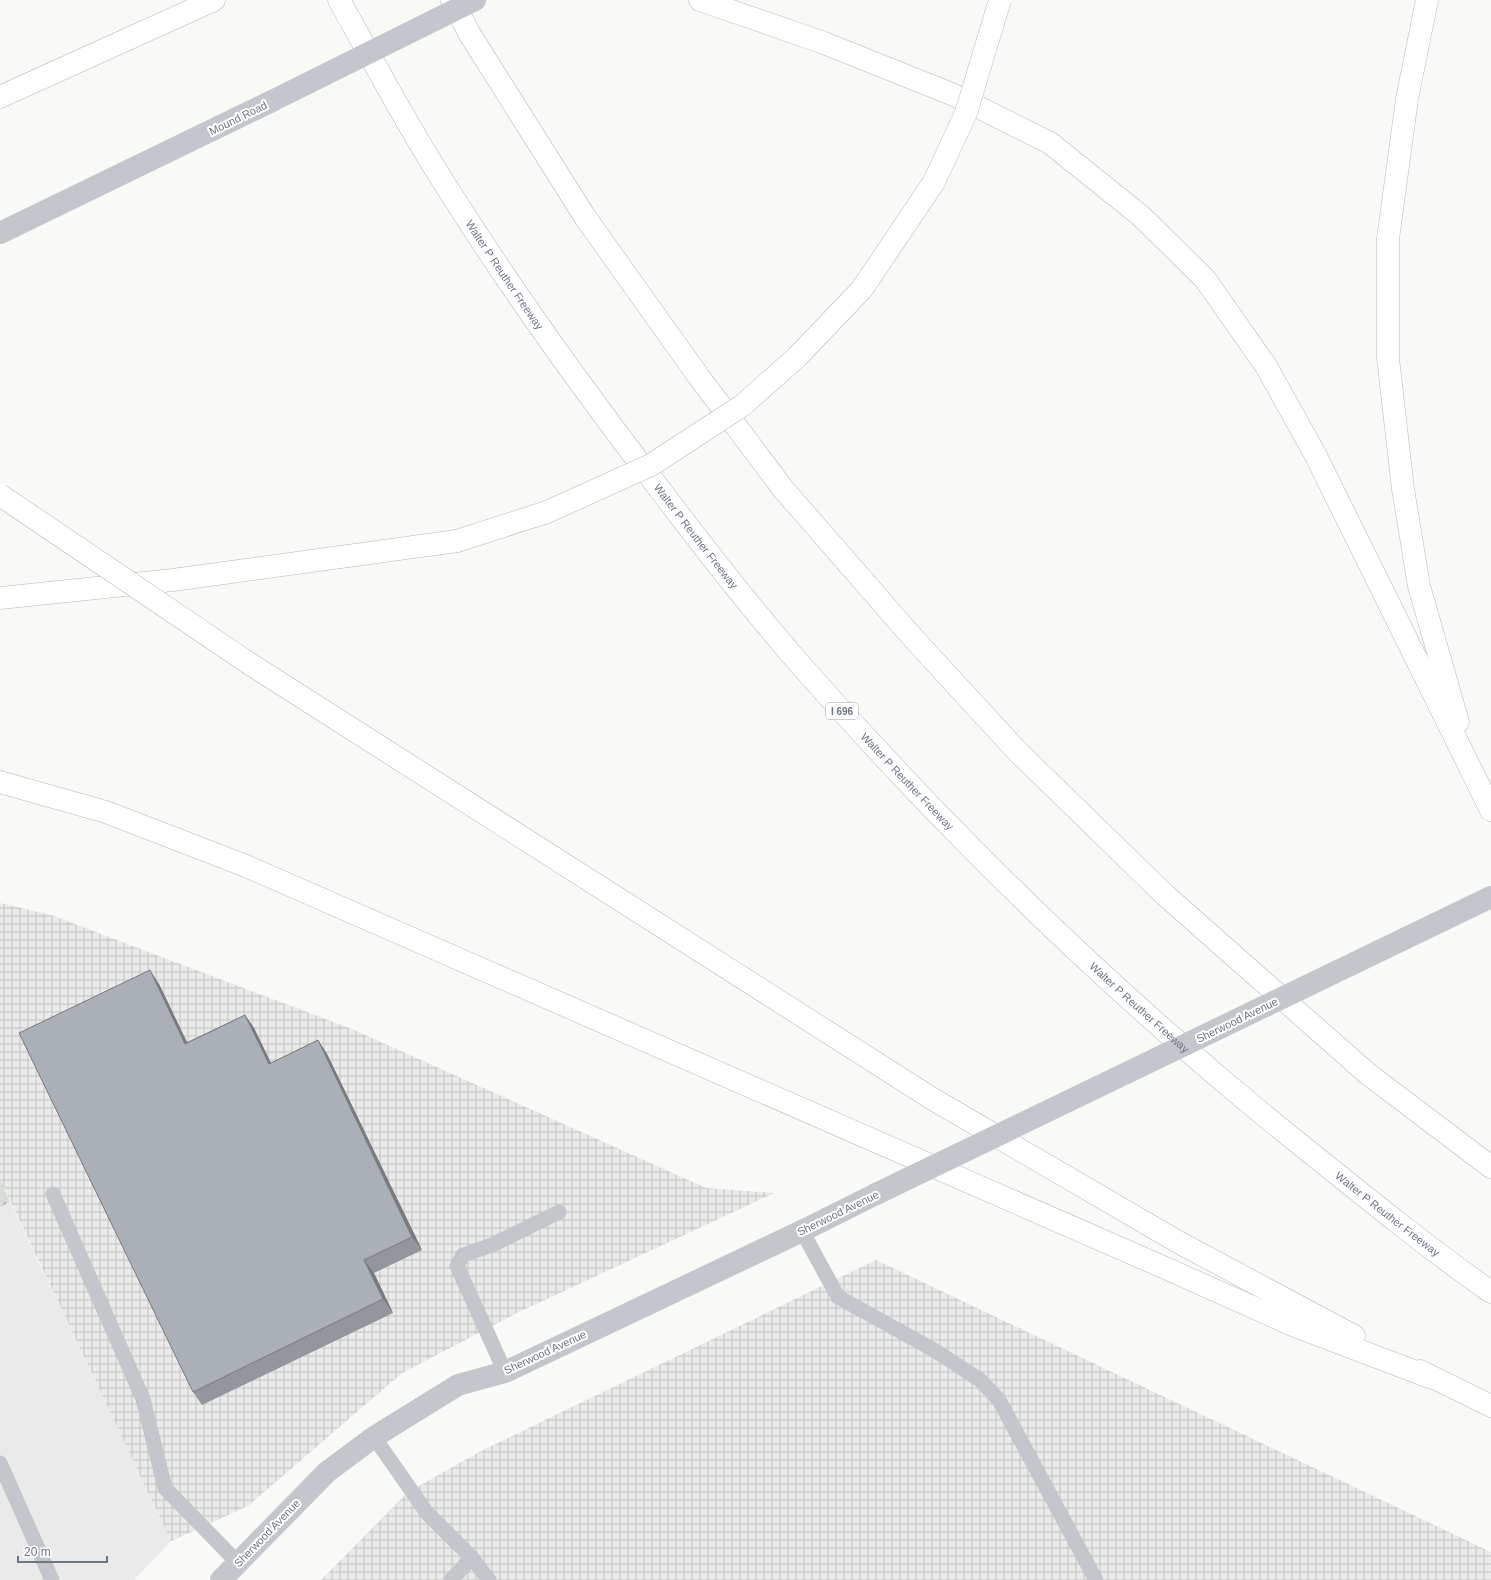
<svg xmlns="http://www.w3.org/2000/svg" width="1491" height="1580" font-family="Arial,sans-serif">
	<defs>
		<pattern id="industrial-grid" width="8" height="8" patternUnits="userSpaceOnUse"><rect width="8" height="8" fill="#eaeaea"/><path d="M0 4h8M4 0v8" fill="none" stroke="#c2c2c3"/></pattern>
		<pattern id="forest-firs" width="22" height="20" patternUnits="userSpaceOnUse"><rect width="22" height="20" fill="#d8ded7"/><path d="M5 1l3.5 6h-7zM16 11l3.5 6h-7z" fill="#b3b9b4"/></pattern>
	</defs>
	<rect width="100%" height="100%" fill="#f9f9f7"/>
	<!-- built -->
	<polygon fill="#eaeaea" points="10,1202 171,1541 134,1580 0,1580 0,1207"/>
	<!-- industrial -->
	<g fill="url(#industrial-grid)">
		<polygon points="0,903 51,915 352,1029 706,1188 774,1193 517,1313 402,1373 248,1506 171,1541 0,1179"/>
		<polygon points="876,1260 1491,1552 1491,1580 321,1580 408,1492 483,1450"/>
	</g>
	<!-- forest -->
	<polygon fill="url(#forest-firs)" points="0,1179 10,1202 0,1207"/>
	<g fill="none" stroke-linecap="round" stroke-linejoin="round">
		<defs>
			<polyline id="secondary" points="0,97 214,0"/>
			<g id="motorway">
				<path id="s1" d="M339,0C376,66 412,134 453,197C517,298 588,396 661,491C705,549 750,607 798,662C956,842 1129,1009 1317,1158C1374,1204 1431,1250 1491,1292"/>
				<polyline points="452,0 469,33 585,217 699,377 784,490 914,639 1017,751 1165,895 1368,1074 1491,1167"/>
				<polyline points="700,0 824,43 954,95 1050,143 1141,216 1205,279 1266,366 1315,454 1491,810"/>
				<polyline points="1427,0 1407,99 1388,239 1388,358 1403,489 1419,586 1458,722"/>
				<polyline points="0,598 173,580 457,541"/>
				<polyline points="250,664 931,1098 1180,1243 1354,1336"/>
				<polyline points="0,782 106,812 246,866 1154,1263 1295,1326 1432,1378"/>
				<polyline points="1420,1371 1491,1406"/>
			</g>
		</defs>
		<!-- secondary casing -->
		<use href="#secondary" stroke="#b6b9be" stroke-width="23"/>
		<!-- motorway casing -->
		<use href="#motorway" stroke="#b5b7bb" stroke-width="23"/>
		<!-- service -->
		<g stroke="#c3c6ca" stroke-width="15">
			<polyline points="53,1194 143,1399 165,1488 238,1563"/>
			<polyline points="802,1231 838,1297 934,1350 980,1380 999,1400 1096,1580"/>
			<polyline points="505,1372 457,1266 463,1255 492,1245 559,1212"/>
			<polyline points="374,1437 427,1513 472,1558 451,1580"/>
			<polyline points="0,1463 52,1580"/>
			<polyline points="472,1558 489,1580"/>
		</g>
		<!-- tertiary -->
		<g stroke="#c3c6ca" stroke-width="22">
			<polyline points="0,233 272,101"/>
			<polyline points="221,1580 327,1472 374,1437 458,1385 505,1372 802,1231 876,1194"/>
		</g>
		<!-- secondary -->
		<use href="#secondary" stroke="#fff" stroke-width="22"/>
		<!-- motorway -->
		<use href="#motorway" stroke="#fff" stroke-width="22"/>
		<defs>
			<g id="motorway-bridge">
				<polyline points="0,495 250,664"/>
				<polyline points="457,541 547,512 651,465 743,405 797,357 862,289 934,182 966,113 1000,0"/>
			</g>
		</defs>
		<!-- motorway-bridge casing -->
		<use href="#motorway-bridge" stroke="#b5b7bb" stroke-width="23" stroke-linecap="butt"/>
		<!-- tertiary-bridge -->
		<g stroke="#c3c6ca" stroke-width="22">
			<polyline points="272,101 475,0"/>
			<polyline points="876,1194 1491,897"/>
		</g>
		<!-- motorway-bridge -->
		<use href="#motorway-bridge" stroke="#fff" stroke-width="22"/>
	</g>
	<!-- wall -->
	<polygon fill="#93979d" points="159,984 187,1042 245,1015 254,1028 271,1063 318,1040 327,1054 422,1250 374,1273 393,1313 202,1405 193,1392"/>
	<!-- shaded-wall -->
	<g fill="#787b80">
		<polygon points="150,970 159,984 194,1057 185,1044"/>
		<polygon points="245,1015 254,1028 278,1078 269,1064"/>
		<polygon points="318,1040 327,1054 422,1250 412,1237"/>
		<polygon points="364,1260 374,1273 393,1313 383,1299"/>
	</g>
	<!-- building -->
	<polygon fill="#abb0b7" stroke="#787b80" points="150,970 185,1044 245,1015 269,1064 318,1040 412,1237 364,1260 383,1299 193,1392 19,1033"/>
	<g text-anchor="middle" stroke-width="4" stroke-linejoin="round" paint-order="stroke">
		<!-- shield labels -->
		<rect fill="#fff" stroke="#989eaa" stroke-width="1" x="826" y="703" width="32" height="16" rx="3"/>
		<g font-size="10" font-weight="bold" fill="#6c7585">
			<text x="842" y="715">I 696</text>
		</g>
		<!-- street labels -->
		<g font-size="11" fill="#6c7585" stroke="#fff">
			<text transform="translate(238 118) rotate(-26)" y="4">Mound Road</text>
			<text dy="4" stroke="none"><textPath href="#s1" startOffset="321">Walter P Reuther Freeway</textPath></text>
			<text dy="4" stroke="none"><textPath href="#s1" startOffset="645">Walter P Reuther Freeway</textPath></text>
			<text dy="4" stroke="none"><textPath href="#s1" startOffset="969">Walter P Reuther Freeway</textPath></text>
			<text dy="4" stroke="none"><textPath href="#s1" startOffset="1293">Walter P Reuther Freeway</textPath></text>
			<text transform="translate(1237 1020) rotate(-26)" y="4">Sherwood Avenue</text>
			<text transform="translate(838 1213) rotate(-26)" y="4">Sherwood Avenue</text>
			<text dy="4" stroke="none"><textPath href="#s1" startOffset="1616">Walter P Reuther Freeway</textPath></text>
			<text transform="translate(545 1352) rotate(-25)" y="4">Sherwood Avenue</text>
			<text transform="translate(267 1533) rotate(-46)" y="4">Sherwood Avenue</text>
		</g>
	</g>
	<!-- scale -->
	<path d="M18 1556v6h89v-6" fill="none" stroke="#6c7585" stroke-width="2"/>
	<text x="24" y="1556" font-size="12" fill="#6c7585" stroke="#ffffff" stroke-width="3" paint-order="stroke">20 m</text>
</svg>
